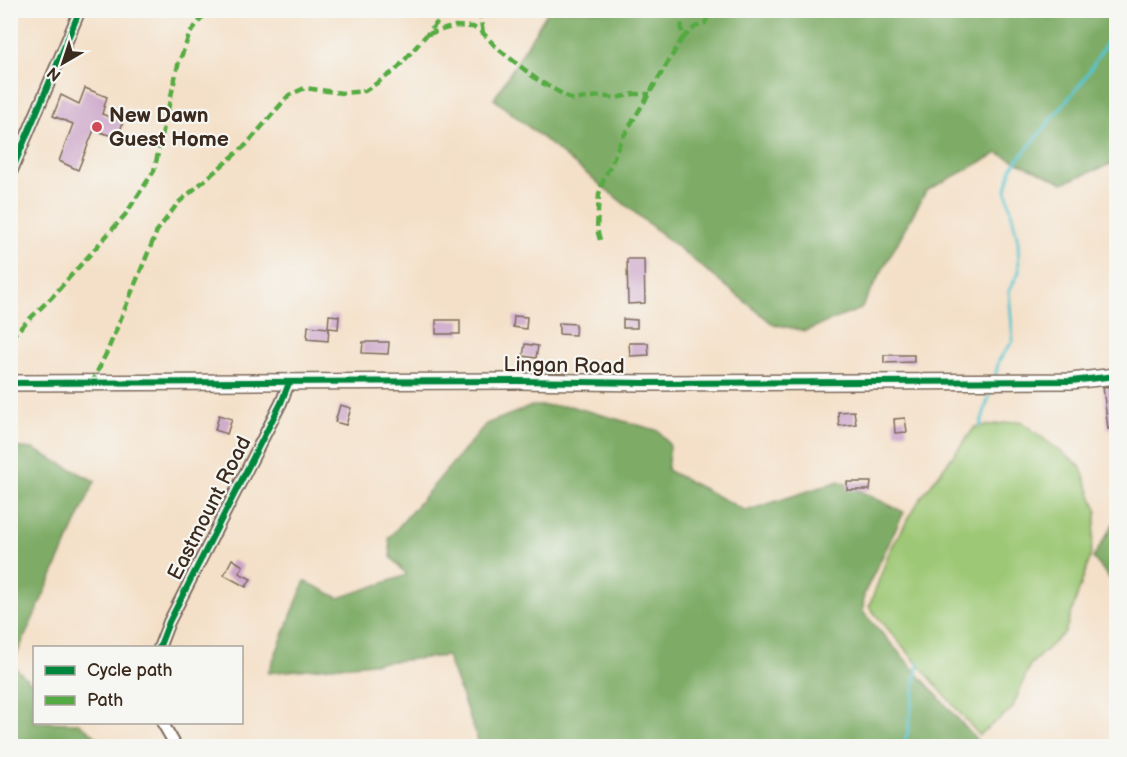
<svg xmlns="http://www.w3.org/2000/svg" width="1127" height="757" font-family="'Balsamiq Sans',sans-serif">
	<rect width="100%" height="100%" fill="#f6f6f2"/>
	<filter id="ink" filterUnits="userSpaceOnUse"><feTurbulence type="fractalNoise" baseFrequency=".0167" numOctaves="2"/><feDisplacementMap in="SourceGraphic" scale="12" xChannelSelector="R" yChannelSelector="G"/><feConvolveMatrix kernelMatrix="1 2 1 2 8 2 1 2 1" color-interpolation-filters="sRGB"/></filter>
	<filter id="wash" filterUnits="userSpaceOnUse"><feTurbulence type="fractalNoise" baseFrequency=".008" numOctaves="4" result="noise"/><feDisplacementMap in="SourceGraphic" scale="24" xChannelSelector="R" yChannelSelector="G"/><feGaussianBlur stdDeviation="1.35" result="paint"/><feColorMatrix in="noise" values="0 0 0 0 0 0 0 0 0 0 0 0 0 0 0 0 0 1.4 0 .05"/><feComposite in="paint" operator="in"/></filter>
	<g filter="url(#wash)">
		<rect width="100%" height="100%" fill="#f4e0c8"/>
		<!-- green -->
		<polygon fill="#9dc875" stroke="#6c794a" stroke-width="1.5" points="1020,421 1080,466 1097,510 1090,558 1065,632 1030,665 1012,709 979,735 869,607 890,550 920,499 975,427"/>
		<!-- forest -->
		<g fill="#7eac66" stroke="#5c6b42" stroke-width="1.5">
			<polygon points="548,11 1116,11 1116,162 1063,183 998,153 926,191 861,309 805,331 773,324 494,99"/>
			<polygon points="532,406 570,406 659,431 670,446 667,470 746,511 839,481 904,512 864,594 863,612 982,746 480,746 447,656 268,673 305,581 339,598 407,575 391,557 389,538 486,424"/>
			<polygon points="10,447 33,449 95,481 12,665 34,685 34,722 79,723 108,746 11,746"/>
			<polygon points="1116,519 1116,586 1093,558"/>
		</g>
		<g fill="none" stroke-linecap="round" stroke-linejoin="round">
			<!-- stream -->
			<g stroke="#57c4cf" stroke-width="3">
				<polyline points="995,377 999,360 1013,341 1009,291 1019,272 1018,241 1006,189 1012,167 1083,81 1106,44 1116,12"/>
				<polyline points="980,426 992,386"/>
				<polyline points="903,746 908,731 918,663"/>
			</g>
		</g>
		<g id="blocks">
			<!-- building -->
			<g fill="#cca4c9">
				<polygon points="85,88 107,97 102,114 123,122 118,138 94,130 78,170 59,161 73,124 53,116 61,95 79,104"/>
				<polygon points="627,259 644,259 645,303 628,304"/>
				<polygon points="329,315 339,316 338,329 329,328 328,341 307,339 308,326 328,328"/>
				<polygon points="514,316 527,317 526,329 513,327"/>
				<polygon points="623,319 637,320 637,328 623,328"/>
				<rect x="436" y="320" width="24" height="14"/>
				<polygon points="559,323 576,324 575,335 559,334"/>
				<polygon points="363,342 389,342 388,354 362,353"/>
				<polygon points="629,343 648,343 649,355 630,356"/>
				<polygon points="525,344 538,346 536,358 523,356"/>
				<polygon points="884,355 914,355 914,362 884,363"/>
				<polygon points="1116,386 1116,427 1108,429 1103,387"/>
				<polygon points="340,405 351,408 346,425 335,422"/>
				<polygon points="854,411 856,424 839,426 838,412"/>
				<polygon points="219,415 232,419 227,434 215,430"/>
				<polygon points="905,418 907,432 895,433 894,419"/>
				<polygon points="847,482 871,482 870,490 847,490"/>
				<polygon points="232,559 243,566 239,573 251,579 246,587 224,575"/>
			</g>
		</g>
	</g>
	<g filter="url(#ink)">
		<use href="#blocks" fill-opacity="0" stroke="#7c6a5a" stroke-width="1.5"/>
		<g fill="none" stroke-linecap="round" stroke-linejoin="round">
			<defs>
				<g id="street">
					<polyline points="10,175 80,10"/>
					<polyline points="159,648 169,622 281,403 289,383"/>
					<polyline points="162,722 176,746"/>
				</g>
				<polyline id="secondary" points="10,383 518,381 643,383 1071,381 1116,376"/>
			</defs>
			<!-- street casing -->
			<use href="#street" stroke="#7c6a5a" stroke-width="14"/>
			<!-- secondary casing -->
			<use href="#secondary" stroke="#7c6a5a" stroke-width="18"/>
			<!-- street -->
			<use href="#street" stroke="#fff" stroke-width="10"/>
			<!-- secondary -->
			<use href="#secondary" stroke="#fff" stroke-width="15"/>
			<!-- quiet -->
			<g stroke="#55ab43" stroke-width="4.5" stroke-dasharray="9 4.5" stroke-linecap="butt">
				<polyline points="479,10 483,33"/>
				<polyline points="428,34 455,26 473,27 483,33 497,48 539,81 573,100 600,96 616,98 634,94 650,94"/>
				<polyline points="682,39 695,27 705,23 711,10"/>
				<polyline points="600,240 597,229 599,194 604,178 611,165 620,142 682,39 681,10"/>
				<polyline points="10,338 52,297 125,215 154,171 178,65 190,33 208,10"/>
				<polyline points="91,384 107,352 157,231 178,203 246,145 289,95 305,88 342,93 365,91 396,70 448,10"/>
			</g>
			<defs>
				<g id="cycleway">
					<polyline points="10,175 80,10"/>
					<polyline points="10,383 518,381 643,383 1071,381 1116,376"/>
					<polyline points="159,648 169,622 281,403 289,383"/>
				</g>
			</defs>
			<!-- cycleway casing -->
			<use href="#cycleway" stroke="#f6f6f2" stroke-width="10"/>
			<!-- cycleway -->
			<use href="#cycleway" stroke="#00873e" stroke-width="6"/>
		</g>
	</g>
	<!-- markers -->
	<circle fill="#d1495b" stroke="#f6f6f2" stroke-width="2" cx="97" cy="127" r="6"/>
	<g text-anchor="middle" stroke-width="4.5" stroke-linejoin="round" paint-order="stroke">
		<!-- poi labels -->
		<g font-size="21" font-weight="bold" fill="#3b2a1e" stroke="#f6f6f2" text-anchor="start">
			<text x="109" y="122">New Dawn<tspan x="109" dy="24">Guest Home</tspan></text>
		</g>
		<!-- street labels -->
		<g font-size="21" fill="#3b2a1e" stroke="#f6f6f2">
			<text transform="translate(564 365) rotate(1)" y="7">Lingan Road</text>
			<text transform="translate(209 508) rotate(-63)" y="7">Eastmount Road</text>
		</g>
	</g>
	<!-- margin -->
	<rect width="1127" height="757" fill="none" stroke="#f6f6f2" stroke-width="36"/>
	<!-- legend -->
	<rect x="33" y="646" width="210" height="78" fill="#f6f6f2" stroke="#aba49d" stroke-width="1.5"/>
	<rect x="45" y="666" width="30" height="9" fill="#00873e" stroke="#aba49d" stroke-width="1.5"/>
	<text x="87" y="676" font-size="18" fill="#3b2a1e">Cycle path</text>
	<rect x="45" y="696" width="30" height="9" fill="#55ab43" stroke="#aba49d" stroke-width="1.5"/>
	<text x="87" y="706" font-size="18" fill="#3b2a1e">Path</text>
	<!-- north arrow -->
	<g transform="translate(63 63) rotate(219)" stroke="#f6f6f2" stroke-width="4.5" paint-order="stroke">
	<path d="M0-4.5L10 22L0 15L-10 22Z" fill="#3b2a1e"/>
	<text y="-9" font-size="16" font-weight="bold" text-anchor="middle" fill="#3b2a1e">N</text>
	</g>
</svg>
